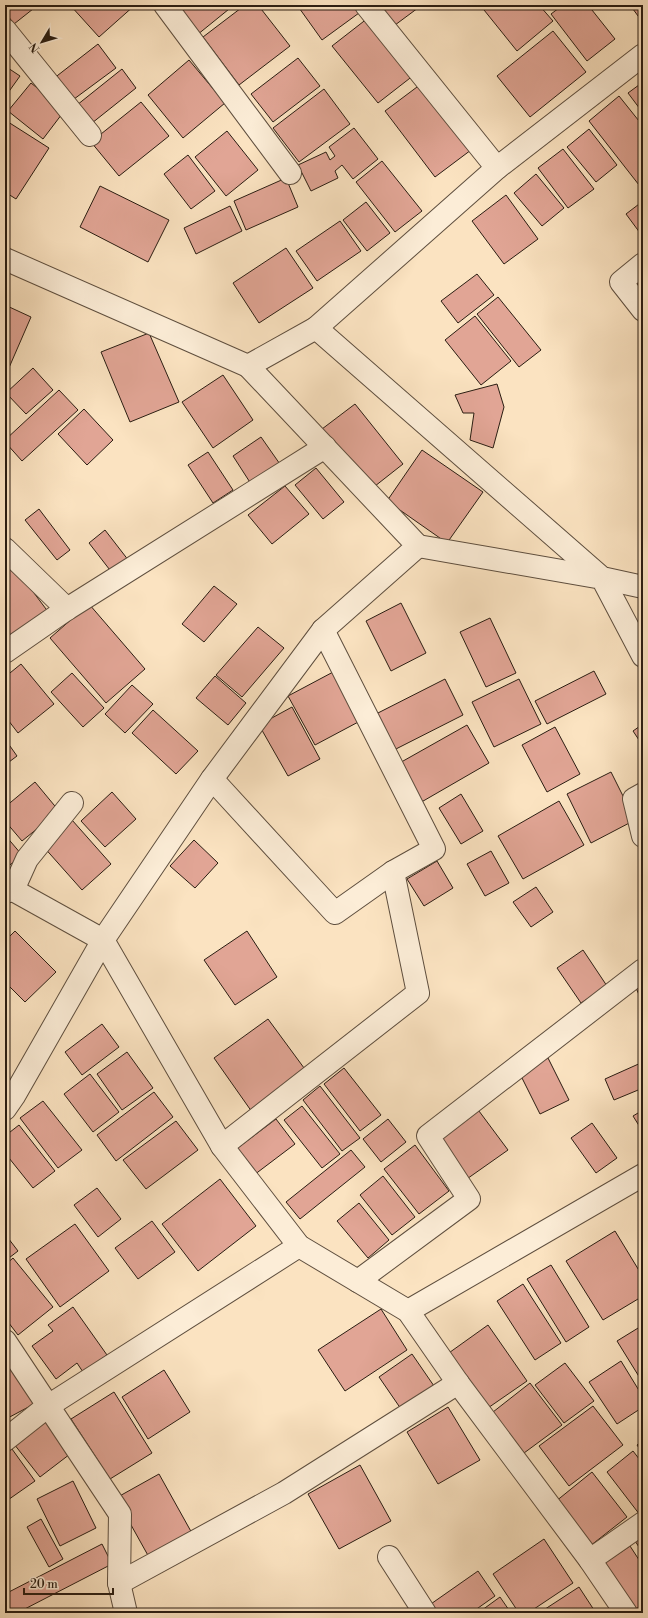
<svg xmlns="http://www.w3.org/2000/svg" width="648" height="1618" font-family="'Libre Bodoni',serif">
	<rect width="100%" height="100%" fill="#fbe3c1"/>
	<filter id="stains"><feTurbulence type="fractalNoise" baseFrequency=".005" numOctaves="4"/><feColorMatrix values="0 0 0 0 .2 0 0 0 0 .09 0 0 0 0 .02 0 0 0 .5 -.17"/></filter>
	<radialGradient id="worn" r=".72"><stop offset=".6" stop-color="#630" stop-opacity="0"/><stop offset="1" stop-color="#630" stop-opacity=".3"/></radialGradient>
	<!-- building -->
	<g fill="#e1a595" stroke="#2a1d12">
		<polygon points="5,5 38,5 14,24 5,12"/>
		<polygon points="70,5 135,5 99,37"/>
		<polygon points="173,5 234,5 197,35"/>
		<polygon points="245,5 258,5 290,46 239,85 203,37"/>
		<polygon points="297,5 354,5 359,13 322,40"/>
		<polygon points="374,5 422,5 391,28"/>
		<polygon points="480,5 539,5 553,21 517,51"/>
		<polygon points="563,5 588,5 615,39 587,61 551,14"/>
		<polygon points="630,5 643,5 643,19 641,20"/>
		<polygon points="368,18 414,75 378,103 332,46"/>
		<polygon points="553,31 586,72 530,117 497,76"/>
		<polygon points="98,44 116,68 70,102 53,79"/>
		<polygon points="298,58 320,86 273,122 251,94"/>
		<polygon points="189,60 225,103 183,138 148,95"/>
		<polygon points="5,66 20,76 5,97"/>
		<polygon points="122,69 136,88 87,127 72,109"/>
		<polygon points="643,82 643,113 628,93"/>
		<polygon points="31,83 65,110 43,139 8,111"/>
		<polygon points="421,84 471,150 435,177 385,111"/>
		<polygon points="324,89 350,124 299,162 273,128"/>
		<polygon points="619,96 643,126 643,182 639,185 589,121"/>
		<polygon points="141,102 169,136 119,176 91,142"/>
		<polygon points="5,120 49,148 16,199 5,192"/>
		<polygon points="354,128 378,159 353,179 342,165 335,171 338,178 311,191 298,165 326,152 330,160 335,156 329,147"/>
		<polygon points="589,129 617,165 596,182 567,147"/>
		<polygon points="227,131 258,170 226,196 195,157"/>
		<polygon points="563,149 594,189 568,208 538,168"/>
		<polygon points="188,155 215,191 191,209 164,174"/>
		<polygon points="382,161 422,211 395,232 356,182"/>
		<polygon points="536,174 564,208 542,226 514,193"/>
		<polygon points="286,178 298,207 246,230 234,201"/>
		<polygon points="100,186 169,220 148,262 80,227"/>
		<polygon points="506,195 538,239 504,264 472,221"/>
		<polygon points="643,201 643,237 626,214"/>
		<polygon points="366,202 390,233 367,251 343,220"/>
		<polygon points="230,206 242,231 196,254 184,228"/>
		<polygon points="340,221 361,251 317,281 296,251"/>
		<polygon points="286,248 313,288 259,323 233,283"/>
		<polygon points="477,274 494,295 458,323 441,301"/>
		<polygon points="498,297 541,350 519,367 477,314"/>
		<polygon points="5,305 31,317 8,370 5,369"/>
		<polygon points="475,316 511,361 481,385 445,340"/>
		<polygon points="149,333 179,402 130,422 101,352"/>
		<polygon points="33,368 53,390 26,414 6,393"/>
		<polygon points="223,375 253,420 213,448 182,402"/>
		<polygon points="497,384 504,407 493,448 470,440 474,413 463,413 455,395"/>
		<polygon points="59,390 78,410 22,461 5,442 5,440"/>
		<polygon points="355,404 403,464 370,490 322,429"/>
		<polygon points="84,409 113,440 87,465 58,434"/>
		<polygon points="261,437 282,467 253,487 233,456"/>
		<polygon points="422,450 483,492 447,543 387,501"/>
		<polygon points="208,452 233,490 213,503 188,465"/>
		<polygon points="316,468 344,502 323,519 295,485"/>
		<polygon points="285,486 309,514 272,544 248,515"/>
		<polygon points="39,509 70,550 57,560 25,520"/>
		<polygon points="105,530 129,561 113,574 89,543"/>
		<polygon points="13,565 49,613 9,643 5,638 5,571"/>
		<polygon points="214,586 237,604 204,642 182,624"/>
		<polygon points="401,603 426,653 391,671 366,621"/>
		<polygon points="89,604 145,669 106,703 50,638"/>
		<polygon points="490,618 516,673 486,687 460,632"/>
		<polygon points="258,627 284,648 242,697 216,675"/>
		<polygon points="21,664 54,704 18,733 5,716 5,677"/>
		<polygon points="335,671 362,720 315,745 288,696"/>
		<polygon points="594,671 606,694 547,724 535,701"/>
		<polygon points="72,673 104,708 83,727 51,692"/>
		<polygon points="215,676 246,703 228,725 196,698"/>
		<polygon points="445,679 463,715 390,752 372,716"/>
		<polygon points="519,679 541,724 494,747 472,702"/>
		<polygon points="132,685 153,704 125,733 105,714"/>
		<polygon points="292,707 320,759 288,776 259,725"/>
		<polygon points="153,710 198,751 176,774 132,733"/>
		<polygon points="643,724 643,746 633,731"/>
		<polygon points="467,725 489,763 418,804 396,765"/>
		<polygon points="555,727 580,774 547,792 522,745"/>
		<polygon points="5,739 17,756 5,765"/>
		<polygon points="611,772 635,820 591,843 567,794"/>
		<polygon points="35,782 59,811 22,841 5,821 5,807"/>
		<polygon points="112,792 136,819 105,847 81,821"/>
		<polygon points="461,794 483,831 461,844 439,808"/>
		<polygon points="559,801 584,845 523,879 498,836"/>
		<polygon points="72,820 111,864 82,890 42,845"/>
		<polygon points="5,835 22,855 5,869"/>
		<polygon points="194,840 218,863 195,888 170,866"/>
		<polygon points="491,851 509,883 485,896 467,864"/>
		<polygon points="437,861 453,888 424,906 407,879"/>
		<polygon points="536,887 553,912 531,927 513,902"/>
		<polygon points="15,931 56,972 25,1002 5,982 5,941"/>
		<polygon points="247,931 277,977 235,1005 204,960"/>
		<polygon points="583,950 607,986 581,1003 557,968"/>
		<polygon points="643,977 643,1004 633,981"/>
		<polygon points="268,1019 307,1072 252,1112 214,1058"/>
		<polygon points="102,1024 119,1047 82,1075 65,1052"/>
		<polygon points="127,1052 153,1088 122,1110 97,1074"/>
		<polygon points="548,1058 569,1100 540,1114 519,1072"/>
		<polygon points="643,1062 643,1088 614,1100 605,1079"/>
		<polygon points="344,1068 381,1115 360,1131 324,1084"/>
		<polygon points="90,1074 119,1112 93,1132 64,1094"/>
		<polygon points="320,1086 360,1138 342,1151 303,1100"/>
		<polygon points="154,1092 173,1117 116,1161 97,1135"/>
		<polygon points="43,1101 82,1150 58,1168 20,1118"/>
		<polygon points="302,1106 340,1154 322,1168 284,1120"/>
		<polygon points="476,1107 508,1150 464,1181 433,1139"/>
		<polygon points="643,1110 643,1132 633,1116"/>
		<polygon points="276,1119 295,1144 254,1175 235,1150"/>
		<polygon points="388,1119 406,1142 381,1162 363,1139"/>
		<polygon points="176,1121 198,1150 146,1189 123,1160"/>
		<polygon points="592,1123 617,1158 596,1173 571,1138"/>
		<polygon points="19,1125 55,1171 33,1188 5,1153 5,1136"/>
		<polygon points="415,1145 449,1191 419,1214 384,1169"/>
		<polygon points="351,1150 365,1167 300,1219 286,1202"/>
		<polygon points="383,1176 415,1217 392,1235 360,1195"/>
		<polygon points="220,1179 256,1226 198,1271 162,1224"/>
		<polygon points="97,1188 121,1219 98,1237 74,1205"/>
		<polygon points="359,1203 389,1240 368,1258 337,1221"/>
		<polygon points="152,1221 175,1252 138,1279 115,1248"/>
		<polygon points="75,1224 109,1271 60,1307 26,1259"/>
		<polygon points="615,1231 643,1277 643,1296 603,1320 566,1261"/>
		<polygon points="5,1234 18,1251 5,1261"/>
		<polygon points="13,1258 53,1307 18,1335 5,1318 5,1265"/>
		<polygon points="551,1265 589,1327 566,1342 527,1279"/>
		<polygon points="523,1284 561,1343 535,1360 497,1301"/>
		<polygon points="73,1307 107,1355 83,1372 77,1363 56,1379 32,1346 53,1331 48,1325"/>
		<polygon points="381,1309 407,1350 345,1391 318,1350"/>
		<polygon points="488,1325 527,1381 485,1410 446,1355"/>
		<polygon points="643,1325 643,1383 617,1341"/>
		<polygon points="412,1354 434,1386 401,1409 379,1377"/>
		<polygon points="621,1361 643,1397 643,1407 617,1424 589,1382"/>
		<polygon points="565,1363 594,1401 564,1423 535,1385"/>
		<polygon points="14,1367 34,1404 6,1419 5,1417 5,1372"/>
		<polygon points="164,1370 190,1412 148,1439 122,1397"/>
		<polygon points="530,1383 562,1425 524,1453 493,1412"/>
		<polygon points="114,1392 152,1453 110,1479 71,1419"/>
		<polygon points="593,1406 623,1445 569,1486 539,1446"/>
		<polygon points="448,1407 480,1460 438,1484 407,1432"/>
		<polygon points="48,1418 74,1451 40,1477 14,1444"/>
		<polygon points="643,1440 643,1454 637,1445"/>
		<polygon points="12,1449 35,1481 5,1502 5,1454"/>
		<polygon points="633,1451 643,1464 643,1513 640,1515 607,1472"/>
		<polygon points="360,1465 391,1521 339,1549 308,1494"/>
		<polygon points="592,1472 627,1517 590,1546 555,1502"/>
		<polygon points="159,1474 193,1535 150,1559 116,1498"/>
		<polygon points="73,1481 96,1528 60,1546 37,1499"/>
		<polygon points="41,1519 63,1559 49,1567 27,1527"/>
		<polygon points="643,1536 643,1553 635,1541"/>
		<polygon points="544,1539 573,1583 528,1613 519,1613 493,1574"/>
		<polygon points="102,1544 112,1564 17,1613 5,1613 5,1594"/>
		<polygon points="630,1546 643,1566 643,1605 634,1610 603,1564"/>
		<polygon points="478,1571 495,1596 471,1613 433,1613 428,1606"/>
		<polygon points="579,1587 596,1613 539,1613"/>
		<polygon points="500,1597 511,1613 478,1613"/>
	</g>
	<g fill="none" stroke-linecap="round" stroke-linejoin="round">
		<defs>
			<g id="minor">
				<polyline points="165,5 290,173"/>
				<polyline points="366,5 497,168"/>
				<polyline points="5,30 90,135"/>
				<polyline points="5,259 248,366 316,328 602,578 643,587"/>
				<polyline points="643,264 621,282 643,310"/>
				<polyline points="316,328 497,168 643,55"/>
				<polyline points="418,546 602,578 643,656"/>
				<polyline points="5,549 67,609"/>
				<polyline points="5,652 67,609 325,447"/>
				<polyline points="212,779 335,913 393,872 434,849 323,630"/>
				<polyline points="643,794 634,799 643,836"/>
				<polyline points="13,890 27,859 72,803"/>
				<polyline points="5,892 13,890 103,940 222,1146 299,1246 408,1311 458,1383 590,1560 626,1613"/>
				<polyline points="5,1109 14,1096 103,940 212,779 323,630 418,546 248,366"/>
				<polyline points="222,1146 418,993 393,872"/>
				<polyline points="358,1281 469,1199 428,1136 643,970"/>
				<polyline points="408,1311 643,1175"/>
				<polyline points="5,1341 120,1514 119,1583 126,1613"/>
				<polyline points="5,1440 48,1406 299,1246"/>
				<polyline points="389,1557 425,1613"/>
				<polyline points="590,1560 643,1523"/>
				<polyline points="119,1583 284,1493 458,1383"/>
			</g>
		</defs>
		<!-- minor casing -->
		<use href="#minor" stroke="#5e4e3e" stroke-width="24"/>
		<!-- minor -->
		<use href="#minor" stroke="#fcedd7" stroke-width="22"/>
	</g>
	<!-- margin -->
	<rect width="648" height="1618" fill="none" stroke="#fbe3c1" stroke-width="20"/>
	<rect x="6" y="6" width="636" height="1606" fill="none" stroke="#2a1d12" stroke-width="2"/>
	<rect x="10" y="10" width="628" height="1598" fill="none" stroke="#2a1d12"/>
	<!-- north arrow -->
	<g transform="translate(42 42) rotate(232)" stroke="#fcedd7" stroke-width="3" paint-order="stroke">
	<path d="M0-3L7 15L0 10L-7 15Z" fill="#2a1d12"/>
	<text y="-6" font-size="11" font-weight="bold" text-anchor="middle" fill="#2a1d12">N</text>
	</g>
	<!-- scale -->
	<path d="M24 1588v6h89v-6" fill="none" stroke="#2a1d12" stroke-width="2"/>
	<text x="30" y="1588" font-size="12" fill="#2a1d12" stroke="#fcedd7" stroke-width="3" paint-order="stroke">20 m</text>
	<rect width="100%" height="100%" filter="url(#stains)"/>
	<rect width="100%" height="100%" fill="url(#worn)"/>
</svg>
